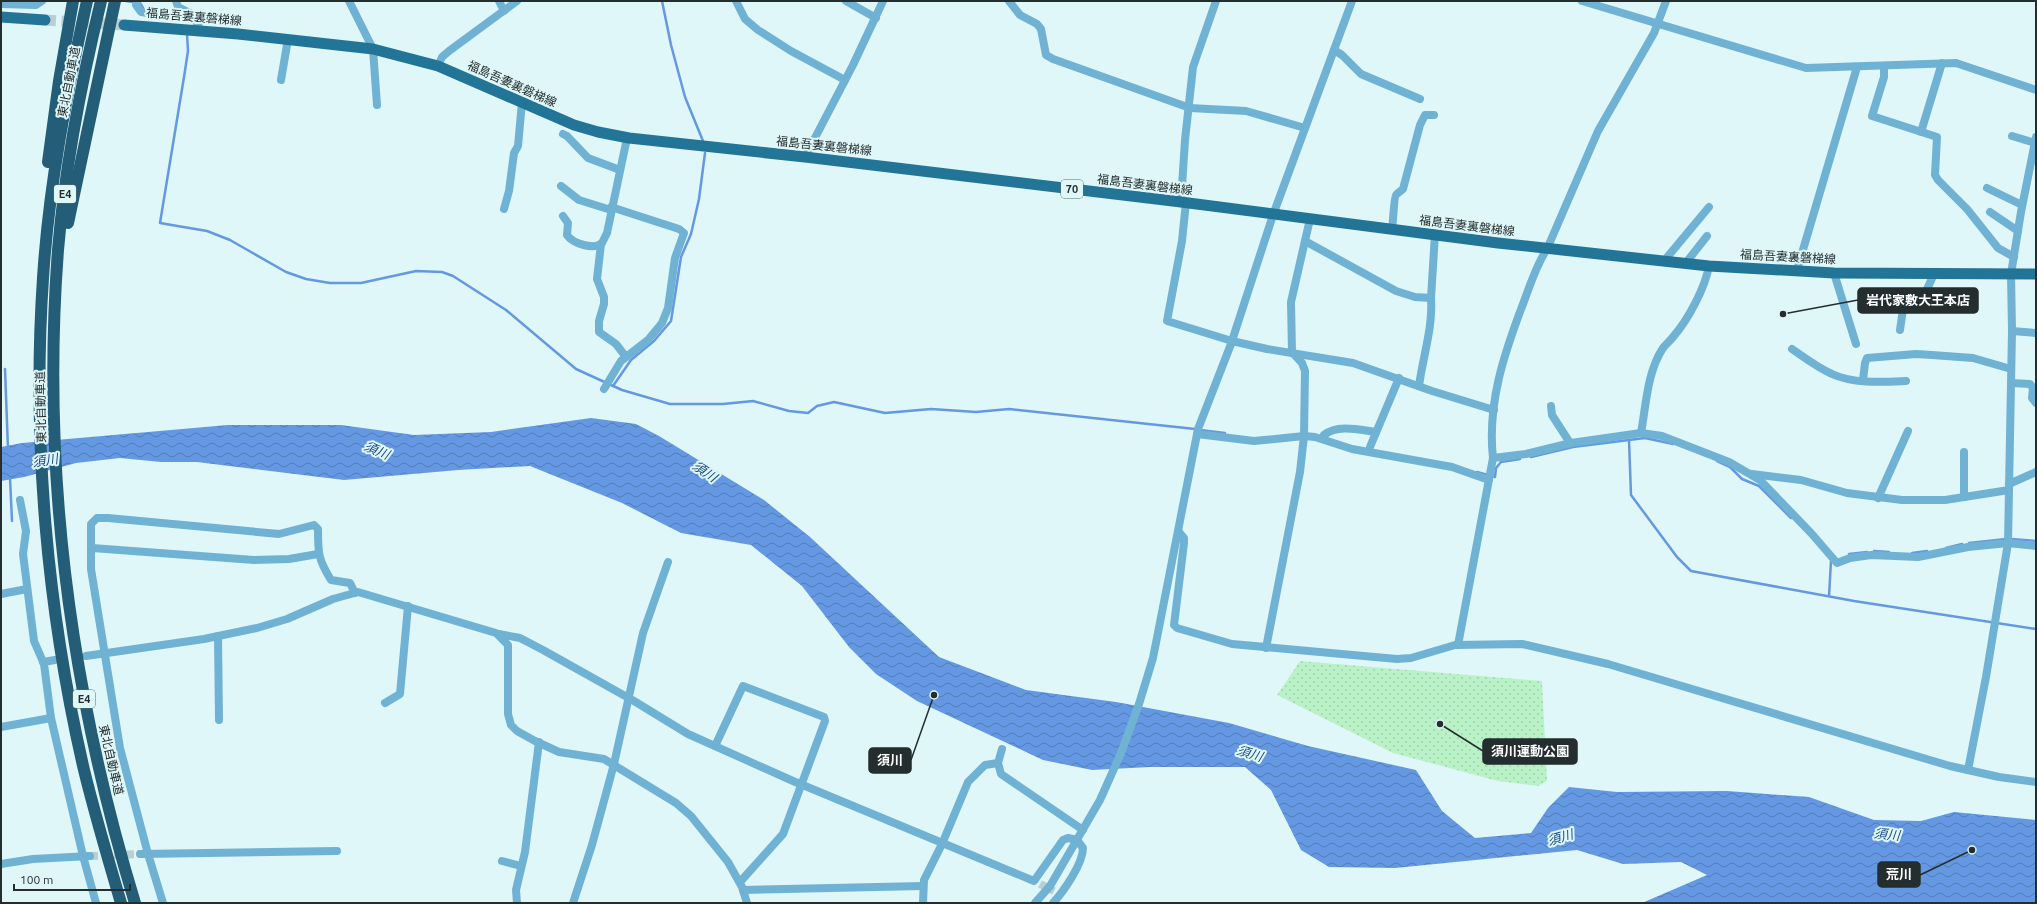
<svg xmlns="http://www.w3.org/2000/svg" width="2037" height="904" font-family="Ubuntu,'Noto Sans JP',sans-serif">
	<defs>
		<pattern id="green-dots" width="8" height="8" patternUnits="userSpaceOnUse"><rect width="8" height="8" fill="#baf2c8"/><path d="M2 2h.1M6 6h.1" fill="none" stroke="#a0d0ac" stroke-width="1.8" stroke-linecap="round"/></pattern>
		<pattern id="water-waves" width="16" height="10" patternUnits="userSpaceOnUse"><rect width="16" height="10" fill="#6598e2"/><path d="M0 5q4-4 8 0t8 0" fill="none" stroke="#537cb8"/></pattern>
	</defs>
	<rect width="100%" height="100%" fill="#dff7f9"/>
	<!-- green -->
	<polygon fill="url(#green-dots)" points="1300,661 1542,681 1547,781 1538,786 1498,781 1393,753 1277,695"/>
	<!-- water -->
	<polygon fill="url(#water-waves)" points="591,418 636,424 659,436 764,500 810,537 939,657 1026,690 1116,702 1229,723 1308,746 1416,770 1442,811 1475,838 1531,833 1548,808 1569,787 1617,792 1727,791 1809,797 1874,820 1921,821 1954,812 2036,820 2036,903 1642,903 1707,875 1681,862 1623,864 1577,850 1395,868 1329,867 1301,850 1271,790 1245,767 1150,767 1092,770 1043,760 917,701 876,674 849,647 802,586 751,545 681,533 622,503 530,466 458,470 344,480 197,462 161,462 120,458 76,463 24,477 1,481 1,447 22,443 228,425 341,425 414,435 491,432"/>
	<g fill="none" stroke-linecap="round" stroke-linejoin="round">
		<!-- stream -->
		<g stroke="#6598e2" stroke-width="2.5">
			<polyline points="126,1 140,3 143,8"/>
			<polyline points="662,1 671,45 685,97 703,141"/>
			<polyline points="187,34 188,51 184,77 160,223 207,231 230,240 286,272 306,279 330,283 361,283 416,271 442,272 453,276 506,310 576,369 622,390 670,404 723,404 753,401 789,411 808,413 817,406 834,402 885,413 931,409 976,412 1009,409 1195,429"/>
			<polyline points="5,369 8,449"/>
			<polyline points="613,386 631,360 654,341 671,321 681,257 691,234 699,199 705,153"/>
			<polyline points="1200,430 1225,433"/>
			<polyline points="1629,440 1631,495 1677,557 1691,571 1854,601 2036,629"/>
			<polyline points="1531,457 1573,447 1645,438 1673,444"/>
			<polyline points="1717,461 1730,467 1742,479 1759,486 1791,518"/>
			<polyline points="1477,472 1495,477 1496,468 1501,462 1520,459"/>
			<polyline points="10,478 12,521"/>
			<polyline points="2011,539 2036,541"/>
			<polyline points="1969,543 2006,539"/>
			<polyline points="1946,548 1962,544"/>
			<polyline points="1874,551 1889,552"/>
			<polyline points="1912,553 1927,551"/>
			<polyline points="1849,554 1867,552"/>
			<polyline points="1829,596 1831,561"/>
		</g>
		<!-- minor-tunnel -->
		<g stroke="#bacfd1" stroke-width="8" stroke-dasharray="8 4" stroke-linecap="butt">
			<polyline points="90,856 140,854"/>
			<polyline points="1040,884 1054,891"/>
		</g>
		<!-- major-tunnel -->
		<polyline stroke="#bacfd1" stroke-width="11" stroke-dasharray="11 5.5" stroke-linecap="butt" points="45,20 124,25"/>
		<!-- minor -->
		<g stroke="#70b2d3" stroke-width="8">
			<polyline points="137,1 136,5 141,12 193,19 198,24 200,31"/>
			<polyline points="176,1 178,7 192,14 193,19"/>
			<polyline points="349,1 373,49 377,105"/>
			<polyline points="499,1 504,11"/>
			<polyline points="736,1 745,19 758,30 791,51 845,80"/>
			<polyline points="846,1 876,18"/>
			<polyline points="1009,1 1020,15 1037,24 1041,29 1046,55 1053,59 1190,108 1246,111 1305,128"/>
			<polyline points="1582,1 1806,68 1956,63 2036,90"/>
			<polyline points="1,4 36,5 42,1"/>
			<polyline points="1334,50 1342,55 1361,74 1420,99"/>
			<polyline points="438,66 442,57 449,51 517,1"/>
			<polyline points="1884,66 1884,77 1872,116 1937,137 1935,175 1938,180 1967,209 1998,248 2014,257"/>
			<polyline points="281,80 288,39"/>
			<polyline points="1921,132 1942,63"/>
			<polyline points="563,134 567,136 588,158 620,170"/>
			<polyline points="2012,136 2035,143"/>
			<polyline points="805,157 853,65 883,1"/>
			<polyline points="561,186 579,200 611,210"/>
			<polyline points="1987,188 2022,205"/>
			<polyline points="1181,202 1185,140 1193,67 1216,1"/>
			<polyline points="1186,202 1182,241 1167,321 1232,341 1267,349 1353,363 1432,391 1494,410"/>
			<polyline points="504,209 509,191 514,153 518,146 522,102"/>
			<polyline points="1990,212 2018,231"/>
			<path d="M563,216L568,223L567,235C573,244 594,250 602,243L607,233L627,138"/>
			<path d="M1392,229C1393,224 1394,197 1396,195C1397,193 1401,191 1403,189L1420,125L1425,115H1434"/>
			<polyline points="1305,241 1396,291 1415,297 1431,298 1435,234"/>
			<polyline points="601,244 597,279 604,297 604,304 599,321 599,332 616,344 626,357"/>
			<polyline points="1664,261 1709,207"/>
			<polyline points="1685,264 1707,236"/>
			<polyline points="1797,270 1857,67"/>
			<polyline points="1834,273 1856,344"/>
			<polyline points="1900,330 1903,309 1912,301 1923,298 1934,274"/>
			<polyline points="2012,331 2036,333"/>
			<path d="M1792,349C1805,358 1818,368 1832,374C1853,384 1883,382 1906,381"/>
			<polyline points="1863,380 1865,363 1867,358 1916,354 1932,355 1973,358 2011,369"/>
			<polyline points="2011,383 2030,384 2033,388 2032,398 2036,403"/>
			<path d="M1419,386C1423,356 1433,328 1431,298"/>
			<polyline points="604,389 621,361 648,340 662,323 668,308 675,258 684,233 679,229 611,207"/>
			<polyline points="1551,406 1552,415 1570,443"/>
			<path d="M1641,433C1646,406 1647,372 1663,348C1666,344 1670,341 1673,337C1688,320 1705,288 1709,266"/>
			<polyline points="1197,434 1254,441 1304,436 1315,437 1352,449 1452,467 1489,480"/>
			<path d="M1324,435C1338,424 1360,430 1376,432"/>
			<polyline points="1370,447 1399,378"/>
			<polyline points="1493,458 1526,454 1571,443 1641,433 1662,436 1729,462 1760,480 1811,533 1837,563 1850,558 1871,555 1918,557 1968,547 2008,543 2036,546"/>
			<polyline points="1752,474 1801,480 1847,493 1902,500 1945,500 2009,490"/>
			<polyline points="2009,484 2036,472"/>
			<polyline points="1964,497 1964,452"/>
			<polyline points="1878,498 1908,431"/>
			<polyline points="20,500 26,531 23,554 34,641 44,664 51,718 83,856 96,903"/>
			<polyline points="1179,532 1184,538 1184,543 1174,625 1177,628 1232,644 1397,659 1411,658 1455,645 1522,644 1608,664 1950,766 1999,777 2036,782"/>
			<polyline points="92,548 254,560 289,559 318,554"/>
			<polyline points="1,594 27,589"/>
			<path d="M499,634L520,638L543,650L634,701L688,734L793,781L1034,881L1063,840L1068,838L1077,840L1083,848C1083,864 1063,892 1053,903"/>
			<polyline points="218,636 219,720"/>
			<path d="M1458,645L1493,458C1487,404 1504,354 1523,304C1530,286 1536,265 1547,249L1598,131L1654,33L1666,1"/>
			<polyline points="1266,648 1300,472 1304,436 1305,371 1302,363 1292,352 1291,302 1310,219"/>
			<polyline points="86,656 204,639 257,628 287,619 333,599 358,592 496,633 508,645 508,714 511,725 517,731 535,741 559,752 604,759 676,803 691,816 728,862 742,887 747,903"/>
			<polyline points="43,662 55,660"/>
			<polyline points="385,703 400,694 408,606"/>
			<polyline points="1,727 51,718"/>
			<polyline points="715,746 743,686 824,717 825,721 783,834 740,882"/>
			<polyline points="1002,749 998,763 1001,774 1083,830"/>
			<polyline points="1968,770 1986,677 2008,543 2012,331 2011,274 2021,212 2036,137"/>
			<polyline points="140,854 337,851"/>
			<polyline points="502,861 521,866"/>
			<polyline points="1,864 33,859 90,856"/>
			<polyline points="743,890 923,886"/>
			<path d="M163,903L148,854L120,748L91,569V524L97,518H108L279,534L314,525L318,529C318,553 318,559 331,580L350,583L355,593"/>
			<polyline points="517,903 516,890 525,852 539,742"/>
			<polyline points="573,903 592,845 614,764 643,633 668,562"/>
			<polyline points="923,903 924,880 942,844 968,782 985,765 998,763"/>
			<polyline points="1035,903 1050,886 1100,800 1121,753 1139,704 1153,658 1198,429 1231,344 1273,215 1352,1"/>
		</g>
		<!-- major -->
		<g stroke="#237598" stroke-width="11">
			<polyline points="1,17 45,20"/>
			<polyline points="124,25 238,34 373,49 438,66 574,125 598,132 629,138 805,157 1181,202 1498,243 1709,266 1834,273 2036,274"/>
		</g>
		<!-- highway -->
		<g stroke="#235d78" stroke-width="12">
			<path d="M87,1C67,92 49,184 43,278C32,441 47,610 84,770C95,815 108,859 121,903"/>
			<path d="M101,1C81,83 65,166 58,250C41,473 70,689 135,903"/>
			<polyline points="48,162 59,81 73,1"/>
			<polyline points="68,223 115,1"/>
		</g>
	</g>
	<g text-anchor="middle" stroke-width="4" stroke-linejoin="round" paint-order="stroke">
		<!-- shield labels -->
		<g fill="#dff7f9" stroke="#5d6a6c" stroke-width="1">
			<rect x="1061" y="180" width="22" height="18" rx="3"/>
			<rect x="54" y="185" width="22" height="18" rx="3"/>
			<rect x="73" y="690" width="22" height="18" rx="3"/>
		</g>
		<g font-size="11" font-weight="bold" fill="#252e2f">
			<text x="1072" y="193">70</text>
			<text x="65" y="198">E4</text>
			<text x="84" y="703">E4</text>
		</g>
		<!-- street labels -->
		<g font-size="12" fill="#252e2f" stroke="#dff7f9">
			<text transform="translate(194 17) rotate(5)" y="4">福島吾妻裏磐梯線</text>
			<text transform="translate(69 82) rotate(-79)" y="4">東北自動車道</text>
			<text transform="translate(512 84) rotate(24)" y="4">福島吾妻裏磐梯線</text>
			<text transform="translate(824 146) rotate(6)" y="4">福島吾妻裏磐梯線</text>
			<text transform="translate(1145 185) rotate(7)" y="4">福島吾妻裏磐梯線</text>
			<text transform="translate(1467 226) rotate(7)" y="4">福島吾妻裏磐梯線</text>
			<text transform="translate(1788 257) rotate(3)" y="4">福島吾妻裏磐梯線</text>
			<text transform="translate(41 407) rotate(-91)" y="4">東北自動車道</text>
			<text transform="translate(111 760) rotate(77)" y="4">東北自動車道</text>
		</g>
		<!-- water labels -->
		<g font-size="13" font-style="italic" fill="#17478a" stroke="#dff7f9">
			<text transform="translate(377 450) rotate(23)" y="5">須川</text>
			<text transform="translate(45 460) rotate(-9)" y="5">須川</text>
			<text transform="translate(705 471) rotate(34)" y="5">須川</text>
			<text transform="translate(1250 753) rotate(17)" y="5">須川</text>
			<text transform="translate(1887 834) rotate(5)" y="5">須川</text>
			<text transform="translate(1560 837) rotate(-16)" y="5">須川</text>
		</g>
	</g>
	<!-- callouts -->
	<path fill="none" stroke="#252e2f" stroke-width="1.5" d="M1783 314L1858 300M1440 724L1483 751M934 695L911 760M1972 850L1920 875"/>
	<g fill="#252e2f" stroke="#dff7f9" stroke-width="1.5">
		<circle cx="1783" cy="314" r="4"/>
		<circle cx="1440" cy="724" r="4"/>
		<circle cx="934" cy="695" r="4"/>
		<circle cx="1972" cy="850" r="4"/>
	</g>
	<g fill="#252e2f" stroke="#252e2f" stroke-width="1.5">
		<rect x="1858" y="288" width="120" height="25" rx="4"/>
		<rect x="1483" y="739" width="94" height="25" rx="4"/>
		<rect x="869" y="748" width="42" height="25" rx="4"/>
		<rect x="1878" y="862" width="42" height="25" rx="4"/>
	</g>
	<g font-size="13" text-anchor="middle" font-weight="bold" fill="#fff">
		<text x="1918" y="305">岩代家敷大王本店</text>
		<text x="1530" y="756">須川運動公園</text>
		<text x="890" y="765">須川</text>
		<text x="1899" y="879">荒川</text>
	</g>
	<!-- border -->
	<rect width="2037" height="904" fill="none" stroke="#252e2f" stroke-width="4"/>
	<!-- scale -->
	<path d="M14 884v6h116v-6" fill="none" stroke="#252e2f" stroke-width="2"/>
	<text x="20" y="884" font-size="12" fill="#252e2f" stroke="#dff7f9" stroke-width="3" paint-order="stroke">100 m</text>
</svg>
